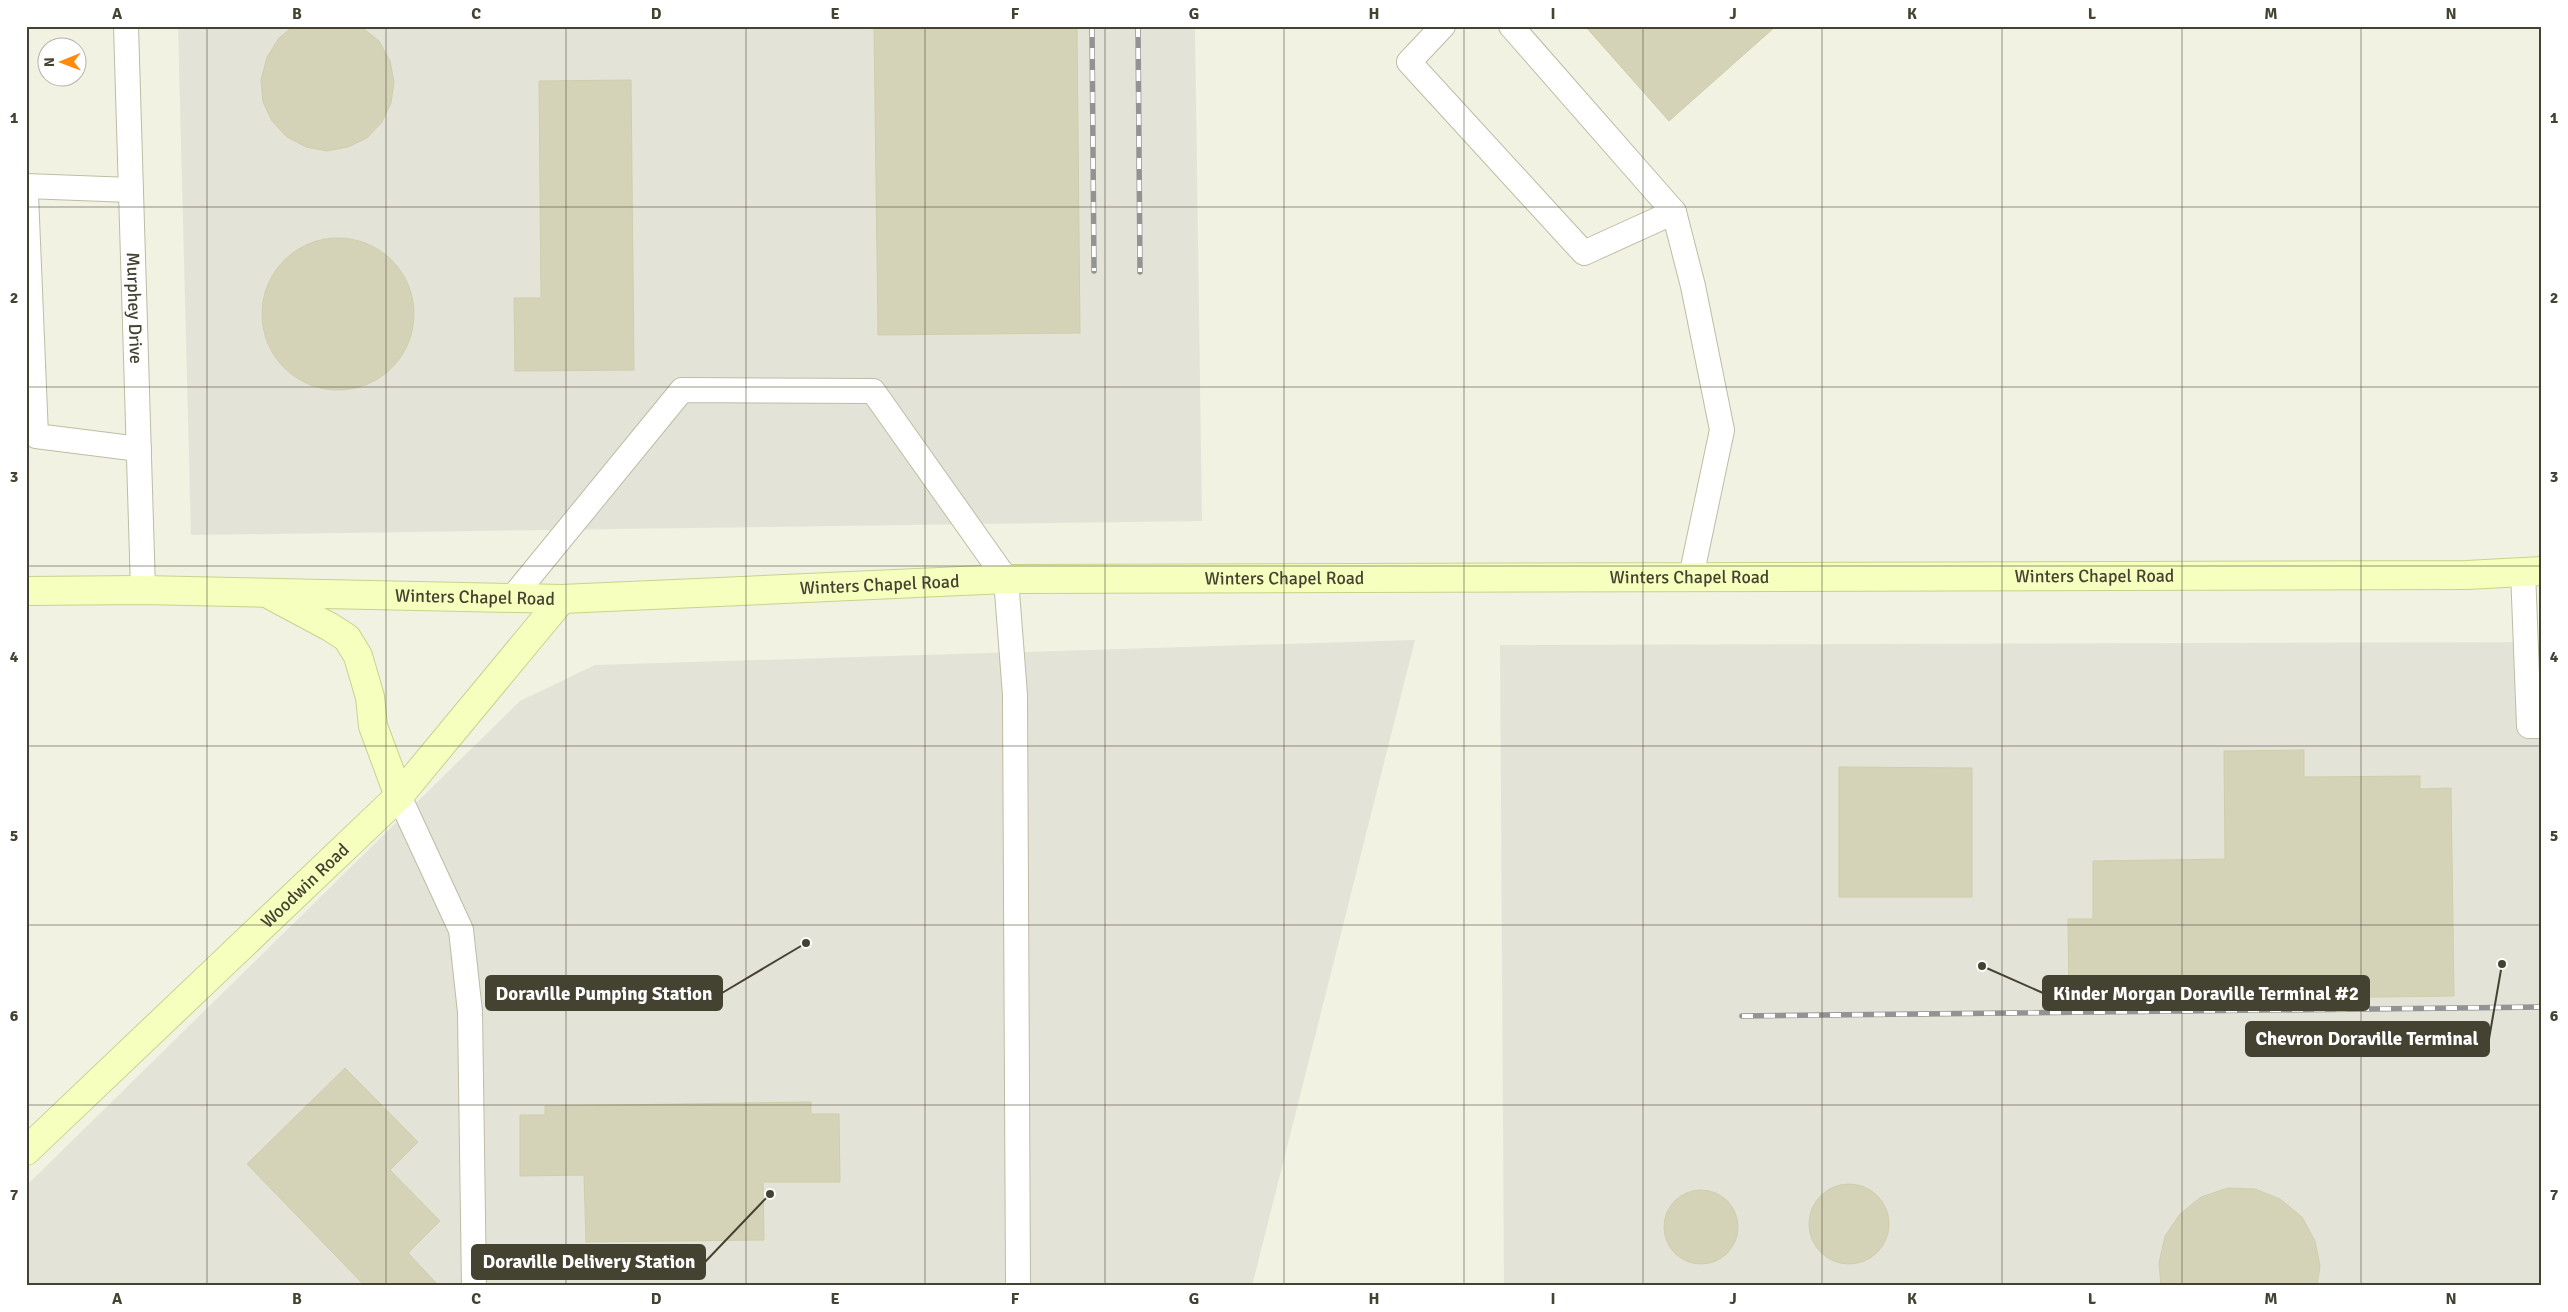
<svg xmlns="http://www.w3.org/2000/svg" width="2568" height="1312" font-family="Signika,sans-serif">
	<rect width="100%" height="100%" fill="#f1f2e2"/>
	<!-- industrial -->
	<g fill="#e4e3d7">
		<polygon points="178,26 1195,26 1202,521 191,535"/>
		<polygon points="1415,640 1252,1286 26,1286 26,1186 520,701 595,665"/>
		<polygon points="2542,642 2542,1286 1504,1286 1500,645"/>
	</g>
	<!-- building -->
	<g fill="#d4d3b7" stroke="#cfceaa">
		<polygon points="294,26 360,26 379,41 390,61 394,82 391,103 382,122 367,138 348,147 327,151 306,147 287,137 272,121 263,102 261,80 267,57 279,38"/>
		<polygon points="874,26 1077,26 1080,333 878,335"/>
		<polygon points="1585,26 1776,26 1669,121"/>
		<polygon points="631,80 634,370 515,371 514,298 541,298 539,81"/>
		<circle cx="338" cy="314" r="76"/>
		<polygon points="2304,750 2304,777 2420,776 2420,789 2451,788 2454,996 2069,1001 2068,919 2093,919 2093,861 2225,859 2224,751"/>
		<polygon points="1839,767 1972,768 1972,897 1839,897"/>
		<polygon points="345,1068 418,1142 390,1170 440,1221 408,1253 439,1286 365,1286 247,1164"/>
		<polygon points="811,1102 811,1114 839,1114 840,1182 763,1182 764,1240 586,1242 584,1175 520,1176 520,1115 545,1115 545,1106"/>
		<circle cx="1849" cy="1224" r="40"/>
		<polygon points="2228,1188 2255,1189 2280,1199 2302,1217 2315,1241 2320,1266 2317,1286 2161,1286 2159,1263 2165,1236 2180,1214 2201,1197"/>
		<circle cx="1701" cy="1227" r="37"/>
	</g>
	<g fill="none" stroke-linecap="round" stroke-linejoin="round">
		<defs>
			<g id="lane">
				<path id="s1" d="M126,26L143,590"/>
				<polyline points="1443,26 1409,62 1584,253 1674,212"/>
				<polyline points="1511,26 1674,212 1693,286 1722,430 1691,577"/>
				<polyline points="26,186 131,190"/>
				<polyline points="26,194 36,436 139,449"/>
				<polyline points="2523,571 2529,726 2542,726"/>
				<polyline points="512,598 682,390 873,391 1006,579 1015,695 1018,1286"/>
				<polyline points="399,796 461,930 470,1012 474,1286"/>
			</g>
			<g id="secondary">
				<path id="s2" d="M26,591L143,590L562,599L1006,579L2467,575L2542,571"/>
				<polyline points="272,596 330,627 347,638 358,656 370,697 373,726 399,796"/>
				<path id="s3" d="M26,1151L399,796L562,599"/>
			</g>
		</defs>
		<!-- lane casing -->
		<use href="#lane" stroke="#bdbda4" stroke-width="26"/>
		<!-- secondary casing -->
		<use href="#secondary" stroke="#cad18d" stroke-width="30"/>
		<!-- lane -->
		<use href="#lane" stroke="#fff" stroke-width="24"/>
		<!-- secondary -->
		<use href="#secondary" stroke="#f7ffbf" stroke-width="28"/>
		<defs>
			<g id="rail">
				<polyline points="1092,26 1094,271"/>
				<polyline points="1138,26 1140,272"/>
				<polyline points="1742,1016 2542,1007"/>
			</g>
		</defs>
		<!-- rail casing -->
		<use href="#rail" stroke="#939393" stroke-width="5.5"/>
		<!-- rail -->
		<use href="#rail" stroke="#fff" stroke-width="4" stroke-dasharray="11" stroke-linecap="butt"/>
	</g>
	<!-- grid -->
	<path fill="none" stroke="#444332" stroke-width="1" stroke-opacity="0.55" d="M207,26V1286M386,26V1286M566,26V1286M746,26V1286M925,26V1286M1105,26V1286M1284,26V1286M1464,26V1286M1643,26V1286M1822,26V1286M2002,26V1286M2182,26V1286M2361,26V1286M26,207H2542M26,387H2542M26,566H2542M26,746H2542M26,925H2542M26,1105H2542"/>
	<g text-anchor="middle" stroke-width="4" stroke-linejoin="round" paint-order="stroke">
		<!-- street labels -->
		<g font-size="18" fill="#444332" stroke="#fff">
			<text dy="6" stroke="none"><textPath href="#s1" startOffset="282">Murphey Drive</textPath></text>
			<text dy="6" stroke="none"><textPath href="#s2" startOffset="2069">Winters Chapel Road</textPath></text>
			<text dy="6" stroke="none"><textPath href="#s2" startOffset="1664">Winters Chapel Road</textPath></text>
			<text dy="6" stroke="none"><textPath href="#s2" startOffset="1259">Winters Chapel Road</textPath></text>
			<text dy="6" stroke="none"><textPath href="#s2" startOffset="854">Winters Chapel Road</textPath></text>
			<text dy="6" stroke="none"><textPath href="#s2" startOffset="449">Winters Chapel Road</textPath></text>
			<text dy="6" stroke="none"><textPath href="#s3" startOffset="385">Woodwin Road</textPath></text>
		</g>
	</g>
	<!-- callouts -->
	<path fill="none" stroke="#444332" stroke-width="2" d="M1982 966L2043 993M806 943L722 993M2502 964L2489 1039M770 1194L705 1262"/>
	<g fill="#444332" stroke="#fff" stroke-width="2">
		<circle cx="1982" cy="966" r="5"/>
		<circle cx="806" cy="943" r="5"/>
		<circle cx="2502" cy="964" r="5"/>
		<circle cx="770" cy="1194" r="5"/>
	</g>
	<g fill="#444332" stroke="#444332" stroke-width="2">
		<rect x="2043" y="976" width="326" height="34" rx="5"/>
		<rect x="486" y="976" width="236" height="34" rx="5"/>
		<rect x="2246" y="1022" width="243" height="34" rx="5"/>
		<rect x="472" y="1245" width="233" height="34" rx="5"/>
	</g>
	<g font-size="19" text-anchor="middle" font-weight="bold" fill="#fff">
		<text x="2206" y="1000">Kinder Morgan Doraville Terminal #2</text>
		<text x="604" y="1000">Doraville Pumping Station</text>
		<text x="2367" y="1045">Chevron Doraville Terminal</text>
		<text x="589" y="1268">Doraville Delivery Station</text>
	</g>
	<!-- border -->
	<rect width="2568" height="1312" fill="none" stroke="#ffffff" stroke-width="55"/>
	<!-- north arrow -->
	<g transform="translate(62 62) rotate(269)"><circle r="24" fill="#ffffff" stroke="#b4b4ad"/>
	<path d="M0-4L9 19L0 12L-9 19Z" fill="#ff8a0c"/>
	<text y="-8" font-size="14" font-weight="bold" text-anchor="middle" fill="#444332">N</text>
	</g>
	<rect x="28" y="28" width="2512" height="1256" fill="none" stroke="#444332" stroke-width="2"/>
	<g font-size="16" text-anchor="middle" font-weight="bold" fill="#444332">
		<text x="117" y="19">A</text>
		<text x="297" y="19">B</text>
		<text x="476" y="19">C</text>
		<text x="656" y="19">D</text>
		<text x="835" y="19">E</text>
		<text x="1015" y="19">F</text>
		<text x="1194" y="19">G</text>
		<text x="1374" y="19">H</text>
		<text x="1553" y="19">I</text>
		<text x="1733" y="19">J</text>
		<text x="1912" y="19">K</text>
		<text x="2092" y="19">L</text>
		<text x="2271" y="19">M</text>
		<text x="2451" y="19">N</text>
		<text x="14" y="123">1</text>
		<text x="2554" y="123">1</text>
		<text x="14" y="303">2</text>
		<text x="2554" y="303">2</text>
		<text x="14" y="482">3</text>
		<text x="2554" y="482">3</text>
		<text x="14" y="662">4</text>
		<text x="2554" y="662">4</text>
		<text x="14" y="841">5</text>
		<text x="2554" y="841">5</text>
		<text x="14" y="1021">6</text>
		<text x="2554" y="1021">6</text>
		<text x="14" y="1200">7</text>
		<text x="2554" y="1200">7</text>
		<text x="117" y="1304">A</text>
		<text x="297" y="1304">B</text>
		<text x="476" y="1304">C</text>
		<text x="656" y="1304">D</text>
		<text x="835" y="1304">E</text>
		<text x="1015" y="1304">F</text>
		<text x="1194" y="1304">G</text>
		<text x="1374" y="1304">H</text>
		<text x="1553" y="1304">I</text>
		<text x="1733" y="1304">J</text>
		<text x="1912" y="1304">K</text>
		<text x="2092" y="1304">L</text>
		<text x="2271" y="1304">M</text>
		<text x="2451" y="1304">N</text>
	</g>
</svg>
